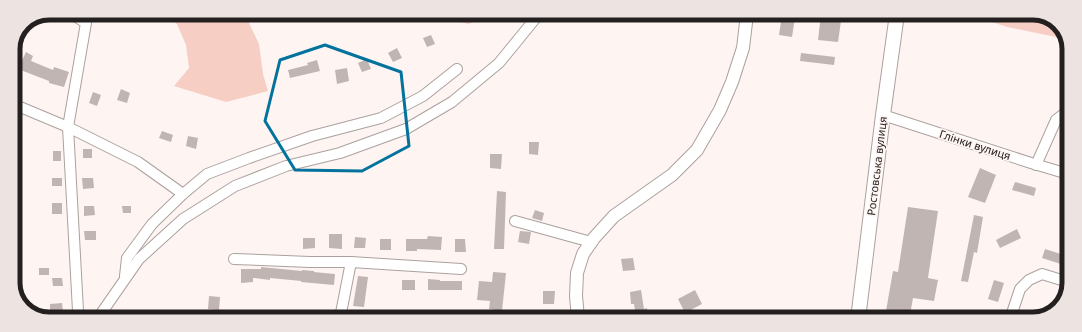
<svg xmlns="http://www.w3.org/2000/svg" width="1082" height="332" font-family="'Noto Sans',sans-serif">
	<rect width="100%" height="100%" fill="#fef5f3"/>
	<!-- green -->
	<g fill="#f6cec4">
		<polygon points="163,13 254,13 249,23 259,44 263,74 268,91 226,102 174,86 189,68 186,45 177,24"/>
		<polygon points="440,14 525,14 523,19 488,17 468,24 447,18"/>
		<polygon points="968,14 1042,14 1061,27 1066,39 1007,27"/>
	</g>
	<!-- building -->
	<g fill="#c0b5b2">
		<polygon points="279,13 287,13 288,19 280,21"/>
		<polygon points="821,14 842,14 838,42 818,40"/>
		<polygon points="782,15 795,17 792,37 779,35"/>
		<polygon points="431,35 435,44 427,47 423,38"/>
		<polygon points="397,48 402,58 393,62 388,53"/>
		<polygon points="26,52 33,56 31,61 53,70 54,67 69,72 64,87 49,83 49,81 18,69"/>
		<polygon points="801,53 835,57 834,65 800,61"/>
		<polygon points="367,59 371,69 362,72 358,63"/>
		<polygon points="317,60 320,71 290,78 288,70 308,65 307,63"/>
		<polygon points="347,68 349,81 337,84 335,70"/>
		<polygon points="121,89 130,93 127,103 117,100"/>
		<polygon points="93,92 101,95 97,106 89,103"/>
		<polygon points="162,131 173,135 171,142 159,138"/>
		<polygon points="188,136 198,138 196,149 186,146"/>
		<polygon points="529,142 539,142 538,155 529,154"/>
		<rect x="83" y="149" width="9" height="9"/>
		<rect x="53" y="151" width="8" height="10"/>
		<polygon points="490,154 502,154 501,169 490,168"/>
		<polygon points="980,168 996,175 985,203 968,197"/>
		<rect x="52" y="178" width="10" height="8"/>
		<polygon points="82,178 93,178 94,188 83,189"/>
		<polygon points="1015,182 1036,188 1034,196 1012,190"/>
		<polygon points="497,191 506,192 504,249 494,249"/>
		<rect x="52" y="203" width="10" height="11"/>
		<polygon points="84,206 94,206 95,215 84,216"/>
		<polygon points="122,206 131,206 131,213 123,213"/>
		<polygon points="908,207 938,211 928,278 938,280 934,301 913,298 910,315 886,311 893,271 898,272"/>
		<polygon points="535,210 544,213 542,221 532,218"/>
		<polygon points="974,215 983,217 977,253 974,252 968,282 961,281"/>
		<polygon points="1017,229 1021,238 1000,248 996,240"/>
		<polygon points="84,231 96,231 96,240 85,240"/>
		<polygon points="520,231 531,232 529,244 518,242"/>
		<polygon points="329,234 342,234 342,249 329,248"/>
		<polygon points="428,236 442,237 441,250 417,249 417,251 406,251 406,239 427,239"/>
		<polygon points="355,237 366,238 365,248 354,248"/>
		<polygon points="303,238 315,238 315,248 303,249"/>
		<rect x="380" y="239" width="11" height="11"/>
		<polygon points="455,239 465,239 466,252 455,252"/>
		<polygon points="1045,249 1067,256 1064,265 1042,258"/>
		<polygon points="633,258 635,270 623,271 621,259"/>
		<polygon points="261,267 302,271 302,270 314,271 314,272 335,274 334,285 301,282 301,281 270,278 270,280 253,278 253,282 241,283 241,269 261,269"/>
		<rect x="39" y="268" width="10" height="7"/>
		<polygon points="493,272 506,273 502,311 489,309 490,301 477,300 479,281 492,282"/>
		<polygon points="358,276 368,277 364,307 353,306"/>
		<polygon points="52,278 62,278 63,286 53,286"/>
		<polygon points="428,279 440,280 440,281 462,281 462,290 428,290"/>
		<rect x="402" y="280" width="13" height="10"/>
		<polygon points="994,280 1004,283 998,302 988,299"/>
		<polygon points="641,290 644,309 647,308 648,318 636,318 634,304 631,304 630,292"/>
		<polygon points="695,290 702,304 685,313 678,299"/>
		<polygon points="543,291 555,291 554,304 543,304"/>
		<polygon points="209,296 220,297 219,310 208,309"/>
		<polygon points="62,303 63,312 50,313 50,304"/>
	</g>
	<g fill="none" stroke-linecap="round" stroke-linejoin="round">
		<defs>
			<g id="minor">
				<polyline points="70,13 86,23 68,127 78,311 77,318"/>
				<polyline points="13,104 68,127 138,162 183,194"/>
				<polyline points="883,115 1031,163 1068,174"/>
				<polyline points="1036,165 1056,120 1069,110"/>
				<polyline points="515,221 591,242"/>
				<polyline points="234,259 310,262 351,262 461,269"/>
				<polyline points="125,276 127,258 152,224 183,194 207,174 249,158 312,136 381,118 423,96 457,69"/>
				<polyline points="98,318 139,259 183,219 235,186 286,166 340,153 406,129 452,102 499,63 539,14"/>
				<polyline points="340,318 351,262"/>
				<polyline points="1010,319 1020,289 1029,280 1042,274 1068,282"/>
			</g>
			<polyline id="major" points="578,318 576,296 577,273 583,254 594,238 614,216 672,175 697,150 720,110 732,82 743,48 747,14"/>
			<polyline id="highway" points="858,319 883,115 897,14"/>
		</defs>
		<!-- minor casing -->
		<use href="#minor" stroke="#aba19e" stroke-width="12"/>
		<!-- major casing -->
		<use href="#major" stroke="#aba19e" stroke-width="14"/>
		<!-- highway casing -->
		<use href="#highway" stroke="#aba19e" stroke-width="16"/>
		<!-- minor -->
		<use href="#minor" stroke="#fff" stroke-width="10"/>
		<!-- major -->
		<use href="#major" stroke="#fff" stroke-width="12"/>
		<!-- highway -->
		<use href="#highway" stroke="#fff" stroke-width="14"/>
	</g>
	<!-- marked area -->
	<path fill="none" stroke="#03739e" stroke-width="3" stroke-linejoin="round" d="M325,45L401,72L409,146L362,171L295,170L265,121L280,60Z"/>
	<g text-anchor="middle" stroke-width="3.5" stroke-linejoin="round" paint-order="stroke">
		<!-- street labels -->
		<g font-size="11" fill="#24201f" stroke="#fef5f3">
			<text transform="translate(975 145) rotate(18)" y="4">Глінки вулиця</text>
			<text transform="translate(877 166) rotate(-83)" y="4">Ростовська вулиця</text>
		</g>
	</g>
	<!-- crop -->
	<path d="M0 0H1082V332H0ZM49 20H1033A29 29 0 0 1 1062 49V283A29 29 0 0 1 1033 312H49A29 29 0 0 1 20 283V49A29 29 0 0 1 49 20Z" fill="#ede4e2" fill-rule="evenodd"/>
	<path fill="none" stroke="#24201f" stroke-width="5" d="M49 20H1033A29 29 0 0 1 1062 49V283A29 29 0 0 1 1033 312H49A29 29 0 0 1 20 283V49A29 29 0 0 1 49 20Z"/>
</svg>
